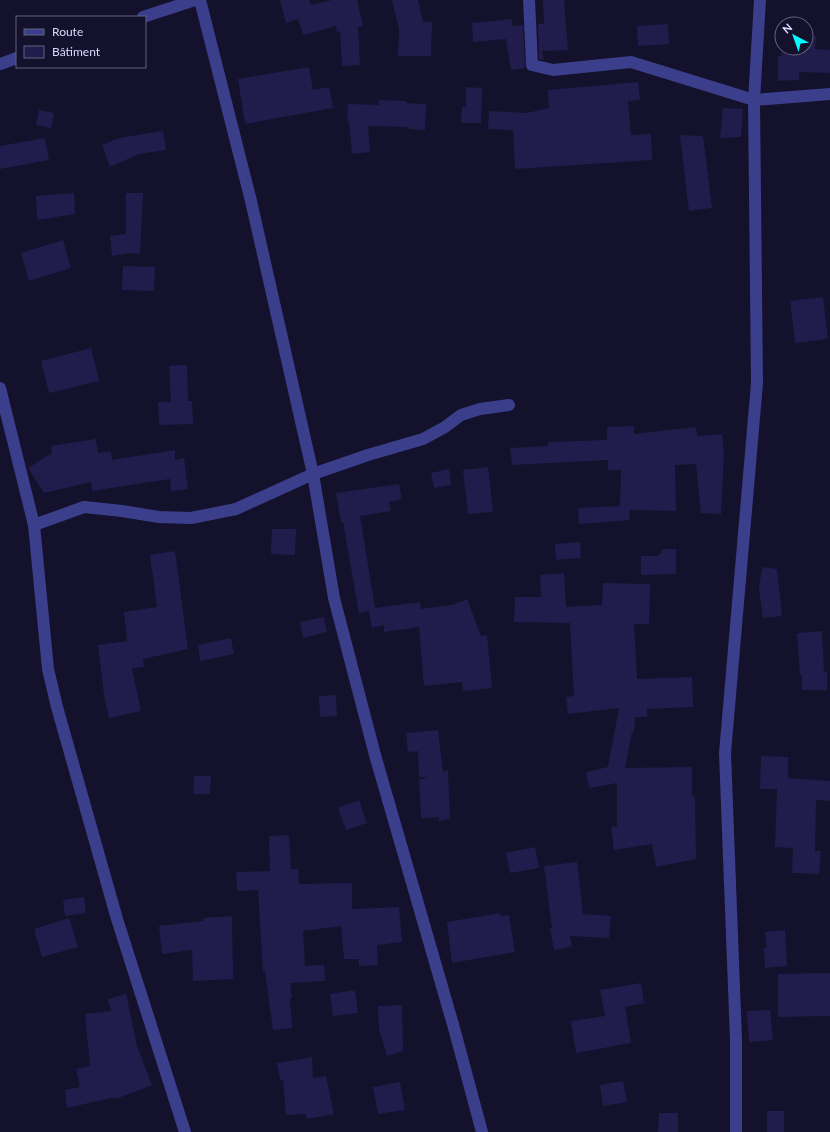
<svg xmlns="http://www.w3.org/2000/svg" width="830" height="1132" font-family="Lato,sans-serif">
	<rect width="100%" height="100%" fill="#13112b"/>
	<!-- building -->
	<g fill="#221c4c">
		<polygon points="280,0 309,0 311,5 332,0 357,0 363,26 358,27 360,65 342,66 340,31 337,32 336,26 303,35 298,19 286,23"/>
		<polygon points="392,0 418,0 423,22 432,22 431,56 398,56 399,29"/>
		<polygon points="543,0 564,0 568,50 542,51 544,60 539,59 538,24 544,24"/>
		<polygon points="512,19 512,26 523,25 525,68 511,70 506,39 473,42 472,23"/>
		<polygon points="668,24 669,44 638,46 637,26"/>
		<polygon points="779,33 782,33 782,48 806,48 806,35 816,36 815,49 830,50 830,73 799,72 799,80 778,81 778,56 782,56"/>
		<polygon points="309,67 313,90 329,87 333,108 245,124 238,79"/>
		<polygon points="638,82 640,100 628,101 631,135 651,134 652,160 515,169 513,130 488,129 489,111 527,113 549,108 548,90"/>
		<polygon points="466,87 482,88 481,123 461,123 462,107 466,107"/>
		<polygon points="379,100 406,101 406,103 426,104 425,130 409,129 409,127 368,126 370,152 352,154 349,121 347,121 348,104 379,105"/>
		<polygon points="723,108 743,109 741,137 720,138"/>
		<polygon points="39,110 54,113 51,128 36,125"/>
		<polygon points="163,131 166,150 139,154 110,167 102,145 119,138"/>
		<polygon points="680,135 703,136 712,208 689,211"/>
		<polygon points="45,138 49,160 0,169 0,146"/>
		<polygon points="74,193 75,214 37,220 36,196"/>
		<polygon points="126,193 143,193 140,254 131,253 112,256 110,236 126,234"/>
		<polygon points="63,240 71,268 29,281 21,253"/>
		<polygon points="123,266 155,267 154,291 122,290"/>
		<polygon points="823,297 828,339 795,343 790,301"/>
		<polygon points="91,348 99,381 49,393 41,361"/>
		<polygon points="187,365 188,401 192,401 193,424 159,425 158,402 171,402 169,366"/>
		<polygon points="634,426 634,434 696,427 697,436 722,434 724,453 721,514 701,513 696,464 675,465 676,511 629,510 630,520 579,524 578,508 620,506 621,470 608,470 608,460 512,465 510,448 548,446 548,442 607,440 607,427"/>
		<polygon points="96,439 98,453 111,451 112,460 175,450 175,460 184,458 188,489 171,491 170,479 92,491 91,482 44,493 28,468 52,453 51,446"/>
		<polygon points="488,467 493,512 468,514 463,470"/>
		<polygon points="449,469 451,485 434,488 431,473"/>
		<polygon points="399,484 402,499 389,502 391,511 360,516 375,608 420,602 421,609 452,605 467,599 481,636 487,635 492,688 463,691 462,682 424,686 419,627 384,632 384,625 372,628 369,611 359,613 343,522 341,522 336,493"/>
		<polygon points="272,529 296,529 295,555 271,554"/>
		<polygon points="580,542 581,558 556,560 555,544"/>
		<polygon points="663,549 676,549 676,574 641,575 641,556 658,556"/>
		<polygon points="175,551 188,649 143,659 144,667 132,668 141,711 109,718 104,695 98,645 127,641 124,612 157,607 150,555"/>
		<polygon points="762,567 777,569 782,616 763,618 759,588"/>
		<polygon points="564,573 566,607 602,605 603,583 650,584 649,624 634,624 637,679 692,677 693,707 647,709 647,717 635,717 634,732 632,732 625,768 692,767 692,797 695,796 696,859 656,867 652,844 614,850 611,827 617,826 617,783 589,788 586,772 608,767 619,708 568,714 566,697 574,696 570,623 514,622 515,597 541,597 540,575"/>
		<polygon points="324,617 327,632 303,638 300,622"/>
		<polygon points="822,631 824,672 827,672 827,690 802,690 802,675 800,675 797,633"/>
		<polygon points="231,638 234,654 200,661 198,645"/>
		<polygon points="336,695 337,716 320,717 319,696"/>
		<polygon points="438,730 443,772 448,770 450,819 439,821 439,817 421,818 419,780 428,777 419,777 418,751 408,752 406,733"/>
		<polygon points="761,756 788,757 788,778 830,781 830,801 816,800 815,851 821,851 819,874 792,873 793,848 775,847 777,789 760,789"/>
		<polygon points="194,776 211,776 210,794 193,794"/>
		<polygon points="359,800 367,823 346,830 338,808"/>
		<polygon points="289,835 291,869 298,869 299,884 352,883 352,909 399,907 402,942 377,945 378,965 359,966 359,959 344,959 341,926 303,931 305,966 324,965 325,981 290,983 292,998 290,998 292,1028 273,1030 265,971 263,971 258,890 237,891 236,872 270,871 269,836"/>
		<polygon points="535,847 539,868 510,873 506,853"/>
		<polygon points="577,862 583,914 611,916 609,938 570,936 572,947 554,950 550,928 552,928 544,866"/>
		<polygon points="84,897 86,913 65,916 63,900"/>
		<polygon points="500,913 501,916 509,915 515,952 452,963 447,922"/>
		<polygon points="232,916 233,979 193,981 192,950 162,954 159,926 203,921 203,918"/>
		<polygon points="69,918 78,947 42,957 34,929"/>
		<polygon points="785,930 787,966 765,968 764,948 767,948 765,932"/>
		<polygon points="830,973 830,1016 778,1017 778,974"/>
		<polygon points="641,983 644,1003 625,1007 631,1043 576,1053 571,1021 605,1016 600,990"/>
		<polygon points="355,990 358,1013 333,1016 330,994"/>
		<polygon points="126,994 137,1046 152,1085 116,1099 115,1097 67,1108 65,1090 80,1087 76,1069 90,1066 85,1014 111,1011 108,999"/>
		<polygon points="402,1005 403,1051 387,1056 379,1029 378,1006"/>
		<polygon points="770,1010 773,1040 749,1042 747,1011"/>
		<polygon points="312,1057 313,1078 326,1076 334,1114 307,1119 306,1114 286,1115 283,1080 280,1080 277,1063"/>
		<polygon points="623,1081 627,1102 603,1106 600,1085"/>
		<polygon points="400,1082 405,1110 378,1114 373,1087"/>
		<rect x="767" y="1111" width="17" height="21"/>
		<polygon points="659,1113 678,1113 678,1132 658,1132"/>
	</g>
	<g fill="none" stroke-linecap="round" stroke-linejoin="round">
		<!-- minor -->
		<g stroke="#3b3e8a" stroke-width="12">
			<polyline points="200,0 251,201 305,439 313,474 334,598 375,755 454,1028 482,1132"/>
			<polyline points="529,0 532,65 553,70 631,62 754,100 830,94"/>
			<polyline points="143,17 195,0"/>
			<polyline points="0,64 17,58"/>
			<polyline points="0,388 34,525 48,669 57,707 117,919 185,1132"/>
			<polyline points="34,525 84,507 122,511 159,517 191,518 236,509 313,474 368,455 423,439 445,427 461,415 480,409 509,405"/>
			<polyline points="736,1132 736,1040 725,753 757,383 754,100 760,0"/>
		</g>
	</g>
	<!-- legend -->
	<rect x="16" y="16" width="130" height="52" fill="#13112b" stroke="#636180"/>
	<rect x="24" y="29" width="20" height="6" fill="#3b3e8a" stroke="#636180"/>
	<text x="52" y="36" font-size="12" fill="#dcdaff">Route</text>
	<rect x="24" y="46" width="20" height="12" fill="#221c4c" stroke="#636180"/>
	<text x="52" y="56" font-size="12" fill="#dcdaff">Bâtiment</text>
	<!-- north arrow -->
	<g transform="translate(794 36) rotate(319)"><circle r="19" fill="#13112b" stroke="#636180"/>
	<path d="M0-3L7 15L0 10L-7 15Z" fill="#06f9ff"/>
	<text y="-6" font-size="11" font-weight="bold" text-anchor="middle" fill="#dcdaff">N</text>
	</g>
</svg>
